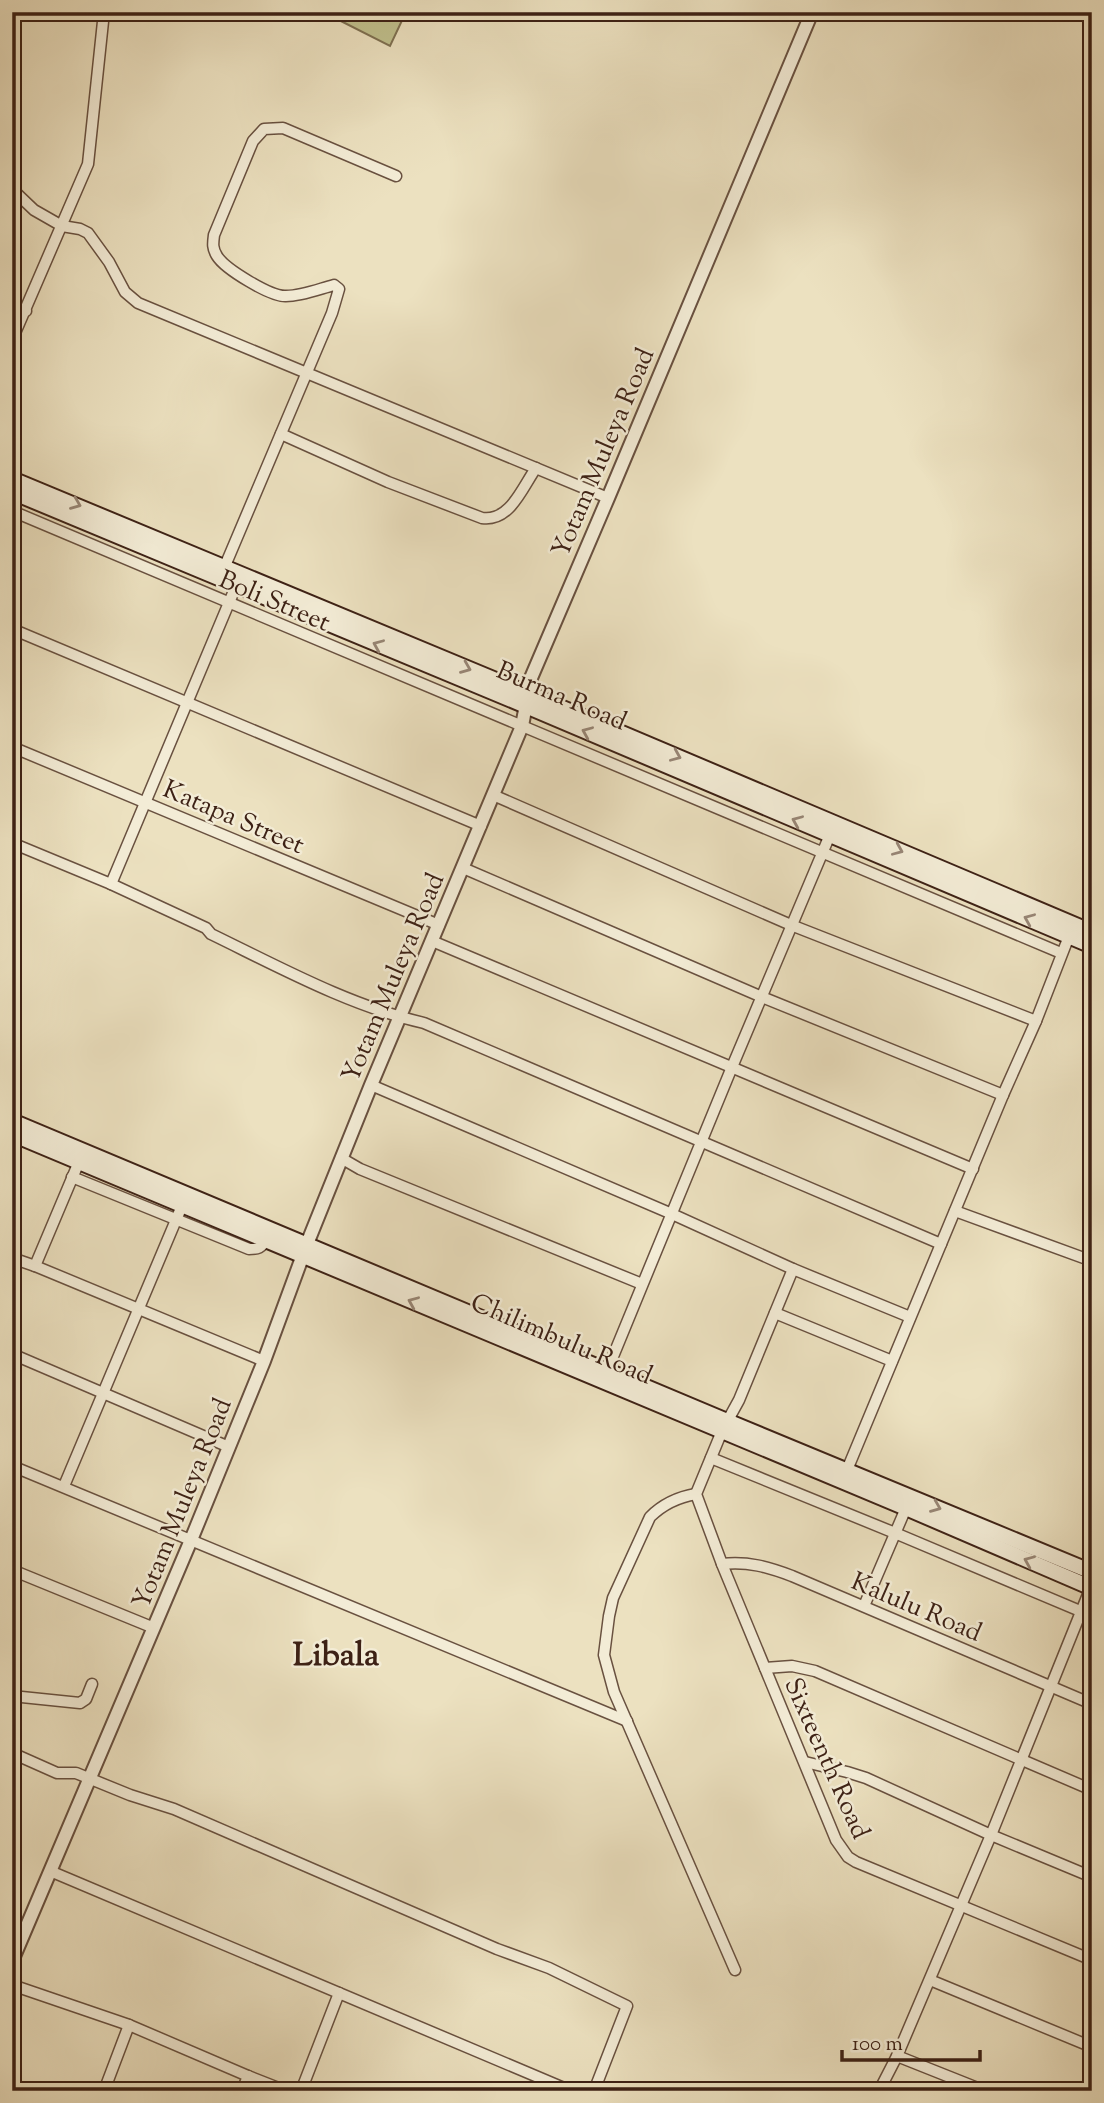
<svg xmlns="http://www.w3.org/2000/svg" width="1104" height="2103" font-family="'Sorts Mill Goudy',serif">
	<rect width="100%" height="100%" fill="#ece1c0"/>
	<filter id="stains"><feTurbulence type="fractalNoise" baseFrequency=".00286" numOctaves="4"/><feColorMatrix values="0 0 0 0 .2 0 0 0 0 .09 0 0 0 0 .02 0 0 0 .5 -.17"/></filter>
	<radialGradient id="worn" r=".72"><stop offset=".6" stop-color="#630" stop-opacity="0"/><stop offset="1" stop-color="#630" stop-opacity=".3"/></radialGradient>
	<!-- garden -->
	<polygon fill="#c0c08d" stroke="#7e7051" stroke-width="2" points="323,12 406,12 390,46"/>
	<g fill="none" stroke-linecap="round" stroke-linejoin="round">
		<defs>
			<g id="minor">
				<polyline points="12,189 34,210 62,226 80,229 88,233 109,262 125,292 138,303 608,498"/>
				<polyline points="12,306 26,311"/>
				<polyline points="12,340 88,164 104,12"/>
				<path d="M281,434L388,482L482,518C510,522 522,488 536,468"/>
				<polyline points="12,511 1061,953"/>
				<path d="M222,573L332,313L339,289L334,285C319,289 302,296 286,296C271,297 225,269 217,256C212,248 213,243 214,235L253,141L264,129L283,128L396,176"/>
				<polyline points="12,629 481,826"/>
				<polyline points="12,747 439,925"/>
				<polyline points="493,795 791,925 1036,1021"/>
				<path d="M12,843L111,884L206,928L211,934C279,967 350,1006 424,1023L941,1244"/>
				<polyline points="463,868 762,997 1003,1095"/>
				<polyline points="111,884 236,586"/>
				<polyline points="432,941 973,1169"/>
				<polyline points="371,1085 672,1214 793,1269 910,1317"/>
				<polyline points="341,1158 360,1169 642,1284"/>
				<path d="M72,1177L249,1249C258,1249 262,1248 265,1240"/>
				<polyline points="955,1211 1092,1261"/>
				<polyline points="12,1258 35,1266 264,1361"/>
				<polyline points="35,1266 81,1157"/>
				<polyline points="793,1269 739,1400 722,1431 696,1494 722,1564 836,1840 848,1857 856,1862 1092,1960"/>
				<polyline points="775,1313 892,1361"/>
				<polyline points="12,1354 229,1447"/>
				<polyline points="607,1371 732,1067 832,830"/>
				<polyline points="711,1458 895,1533 1092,1616"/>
				<polyline points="12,1466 627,1721"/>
				<polyline points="847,1470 1003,1095 1036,1021 1071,931"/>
				<polyline points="64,1486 184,1201"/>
				<path d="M696,1494C678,1497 663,1504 650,1517L613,1598L609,1616L604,1655L614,1692L735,1970"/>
				<path d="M722,1564C748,1561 768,1567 792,1576L1092,1704"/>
				<polyline points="12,1570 154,1628"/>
				<polyline points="864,1606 906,1508"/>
				<polyline points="765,1668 792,1666 815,1671 1092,1790"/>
				<polyline points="12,1696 80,1703 86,1699 92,1684"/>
				<polyline points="12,1753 57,1773 76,1773 130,1795 174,1809 497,1949 549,1968 627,2006 594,2091"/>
				<polyline points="805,1762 847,1772 866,1778 991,1835 1092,1877"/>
				<polyline points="50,1871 571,2091"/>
				<polyline points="930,1980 1092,2047"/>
				<polyline points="12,1985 129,2025 248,2076 286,2091"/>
				<polyline points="897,2056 985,2091"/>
				<polyline points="104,2091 129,2025"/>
				<polyline points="242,2091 248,2076"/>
				<polyline points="301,2091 339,1993"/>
				<polyline points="879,2091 897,2056 991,1835 1091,1587"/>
			</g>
			<polyline id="tertiary" points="12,1961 191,1540 264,1361 307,1244 371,1085 522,726 531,678 608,498 812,12"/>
			<g id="secondary">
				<polyline points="12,479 527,693 1092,932"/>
				<polyline points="12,492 526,706 1092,946"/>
				<polyline points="12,1121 727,1421 1092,1572"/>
				<polyline points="12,1134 906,1508 1092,1588"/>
			</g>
		</defs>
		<!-- minor casing -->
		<use href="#minor" stroke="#695140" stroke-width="13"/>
		<!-- tertiary casing -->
		<use href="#tertiary" stroke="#695140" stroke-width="16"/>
		<!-- secondary casing -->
		<use href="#secondary" stroke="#3d2115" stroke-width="18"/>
		<!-- minor -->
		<use href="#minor" stroke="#f3ecd6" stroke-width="10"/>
		<!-- tertiary -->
		<use href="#tertiary" stroke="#f3ecd6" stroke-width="12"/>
		<!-- secondary -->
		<use href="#secondary" stroke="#f3ecd6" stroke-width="14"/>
	</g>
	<!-- one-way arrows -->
	<defs><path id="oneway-chevron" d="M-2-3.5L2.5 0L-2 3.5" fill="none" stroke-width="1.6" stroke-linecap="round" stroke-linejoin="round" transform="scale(1.75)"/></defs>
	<g stroke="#988676">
		<use href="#oneway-chevron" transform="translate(76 504) rotate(22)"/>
		<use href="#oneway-chevron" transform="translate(378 645) rotate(-157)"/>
		<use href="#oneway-chevron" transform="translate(466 668) rotate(22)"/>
		<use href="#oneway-chevron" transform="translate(587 732) rotate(-157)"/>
		<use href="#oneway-chevron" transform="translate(676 756) rotate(23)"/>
		<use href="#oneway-chevron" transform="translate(797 821) rotate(-157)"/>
		<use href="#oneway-chevron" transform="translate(898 850) rotate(23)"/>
		<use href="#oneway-chevron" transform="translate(1029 919) rotate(-157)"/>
		<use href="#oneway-chevron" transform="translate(413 1302) rotate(-157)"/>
		<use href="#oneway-chevron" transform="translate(936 1507) rotate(22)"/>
		<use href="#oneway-chevron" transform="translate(1029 1561) rotate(-157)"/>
	</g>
	<g text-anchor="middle" stroke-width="5" stroke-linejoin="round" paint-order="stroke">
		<!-- street labels -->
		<g font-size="26" fill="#3d2115" stroke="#f3ecd6">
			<text transform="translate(602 452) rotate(-67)" y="9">Yotam Muleya Road</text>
			<text transform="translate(275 600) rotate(23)" y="9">Boli Street</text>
			<text transform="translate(562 695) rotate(23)" y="9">Burma Road</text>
			<text transform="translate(234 816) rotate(23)" y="9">Katapa Street</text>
			<text transform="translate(392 977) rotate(-67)" y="9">Yotam Muleya Road</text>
			<text transform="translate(562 1338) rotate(23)" y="9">Chilimbulu Road</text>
			<text transform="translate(181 1503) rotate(-68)" y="9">Yotam Muleya Road</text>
			<text transform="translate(917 1606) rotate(23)" y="9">Kalulu Road</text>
			<text transform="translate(828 1758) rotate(66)" y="9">Sixteenth Road</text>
		</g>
		<!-- district labels -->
		<g font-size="33" font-weight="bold" fill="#3d2115" stroke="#f3ecd6">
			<text x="336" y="1665">Libala</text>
		</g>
	</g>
	<!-- margin -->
	<rect width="1104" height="2103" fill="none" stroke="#ece1c0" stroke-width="42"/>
	<rect x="14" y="14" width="1076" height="2075" fill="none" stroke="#3d2115" stroke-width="3.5"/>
	<rect x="21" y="21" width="1062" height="2061" fill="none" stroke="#3d2115" stroke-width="2"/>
	<!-- scale -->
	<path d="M842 2050v10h138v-10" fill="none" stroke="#3d2115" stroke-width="3.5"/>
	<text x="852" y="2050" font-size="21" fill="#3d2115" stroke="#f3ecd6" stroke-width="5" paint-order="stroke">100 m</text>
	<rect width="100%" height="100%" filter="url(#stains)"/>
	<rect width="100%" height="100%" fill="url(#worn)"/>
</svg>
